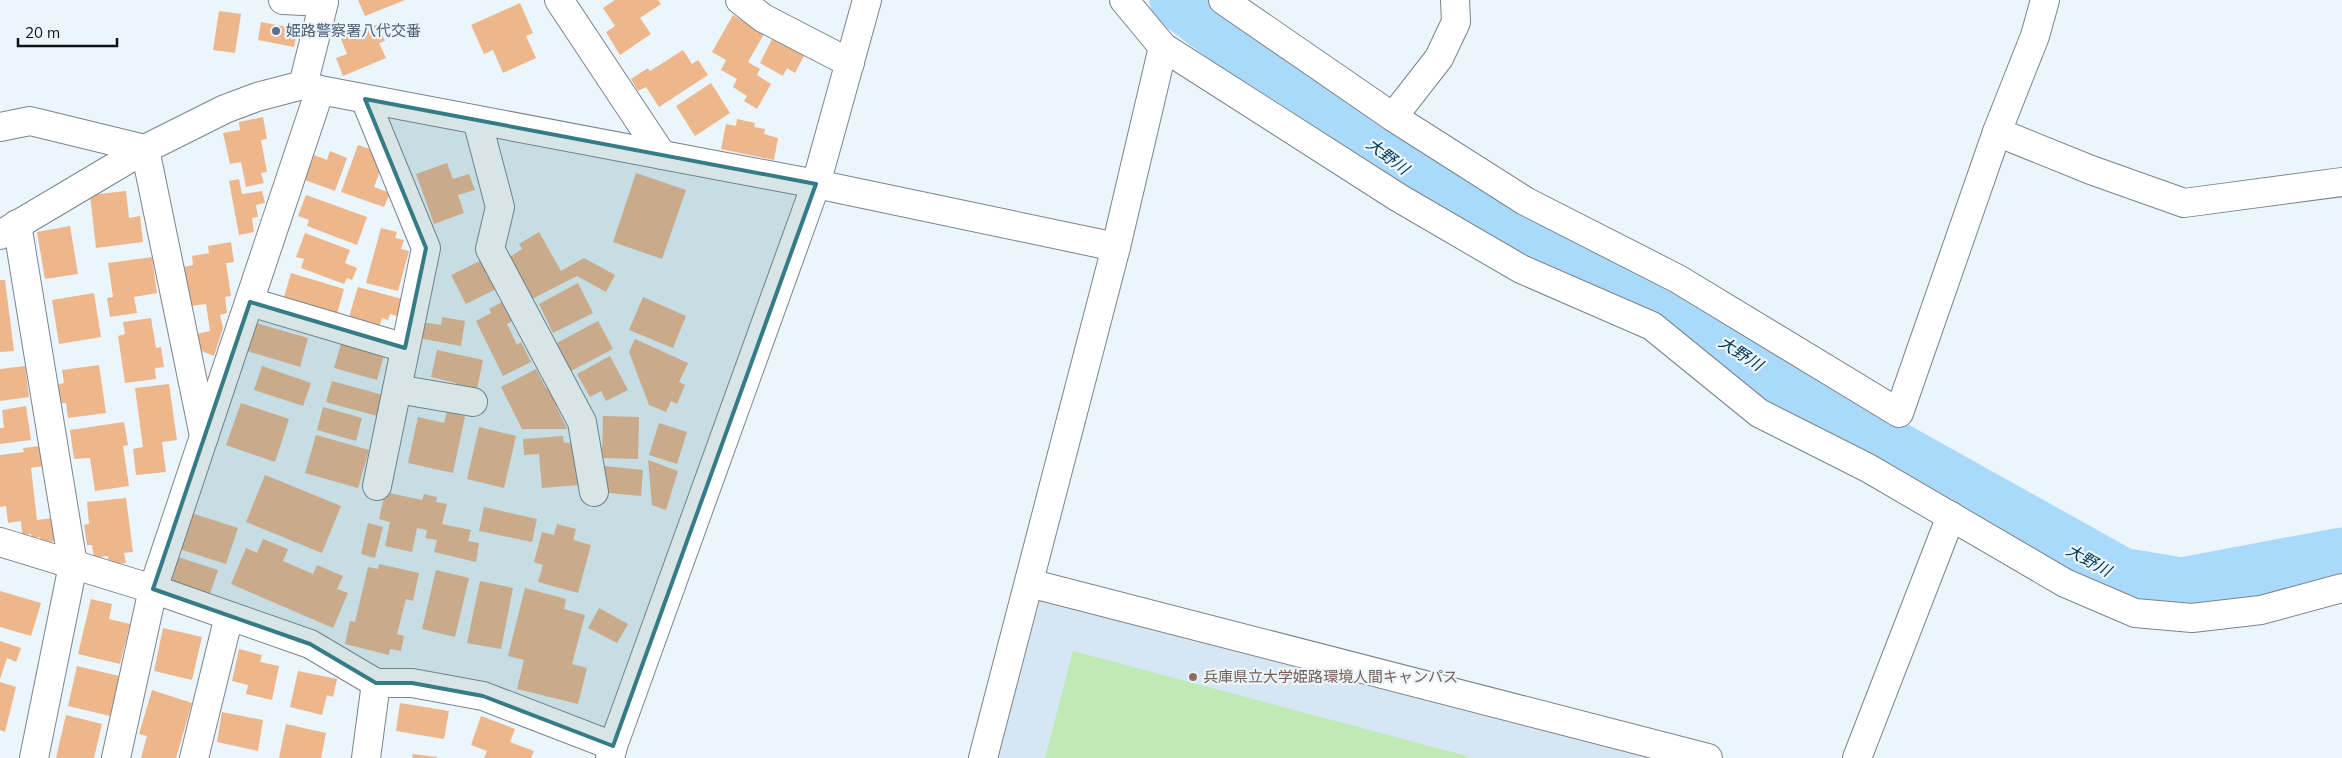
<svg xmlns="http://www.w3.org/2000/svg" width="2342" height="758" font-family="Mulish,'Noto Sans JP',sans-serif">
	<rect width="100%" height="100%" fill="#ebf5fc"/>
	<!-- built -->
	<polygon fill="#d6e6f2" points="1036,596 1679,758 993,758"/>
	<!-- green -->
	<polygon fill="#bfeab6" points="1073,651 1467,756 1467,758 1045,758"/>
	<g fill="none" stroke-linecap="round" stroke-linejoin="round">
		<!-- river -->
		<polyline stroke="#a9dafc" stroke-width="59" points="1179,0 1413,175 1670,308 1888,447 2121,577 2182,587 2342,557"/>
	</g>
	<!-- building -->
	<g fill="#eeb68b">
		<polygon points="358,0 405,0 365,16"/>
		<polygon points="615,0 658,0 661,4 640,18 651,34 620,55 606,32 615,26 603,8"/>
		<polygon points="520,3 533,33 526,36 536,58 503,73 493,50 484,54 471,25"/>
		<polygon points="219,11 241,14 235,53 213,50"/>
		<polygon points="733,15 764,34 748,62 760,69 757,75 771,84 757,109 744,101 747,96 733,87 737,79 721,70 726,60 712,52"/>
		<polygon points="261,22 298,29 294,47 258,40"/>
		<polygon points="378,24 385,41 379,43 386,58 343,76 336,58 347,54 341,39"/>
		<polygon points="774,35 806,52 795,73 787,68 783,76 760,63"/>
		<polygon points="683,50 692,64 698,60 708,75 659,107 646,87 638,91 631,79 648,68 650,71"/>
		<polygon points="711,83 730,113 695,136 676,106"/>
		<polygon points="263,117 267,139 261,140 267,172 261,173 264,183 246,187 241,162 230,164 223,133 240,130 239,122"/>
		<polygon points="737,119 755,123 754,127 765,129 764,134 778,138 774,160 721,149 726,124 736,126"/>
		<polygon points="358,145 370,149 380,171 374,187 390,193 384,207 341,192"/>
		<polygon points="330,151 347,158 335,191 305,180 314,155 327,160"/>
		<polygon points="447,163 453,179 469,174 475,190 458,195 464,213 434,224 416,174"/>
		<polygon points="636,173 686,190 662,259 613,242"/>
		<polygon points="239,179 242,194 262,191 265,203 256,205 258,217 252,218 254,232 239,235 229,181"/>
		<polygon points="126,191 129,218 140,216 143,242 96,248 90,195"/>
		<polygon points="306,195 367,217 357,245 307,226 309,220 298,216"/>
		<polygon points="70,226 78,274 45,279 37,232"/>
		<polygon points="381,228 397,232 395,238 404,240 401,249 409,251 398,291 366,283"/>
		<polygon points="539,232 561,271 584,258 615,275 606,292 577,276 532,299 508,258 522,249 519,244"/>
		<polygon points="305,233 350,250 345,263 357,268 352,280 347,278 344,284 301,268 304,259 296,257"/>
		<polygon points="231,242 234,262 226,263 231,296 225,297 227,313 220,315 223,328 214,356 199,350 197,334 210,331 206,304 190,306 184,267 193,265 192,256 209,253 208,246"/>
		<polygon points="152,257 157,293 134,297 137,313 110,317 107,298 113,297 108,263"/>
		<polygon points="484,259 498,288 466,304 451,275"/>
		<polygon points="291,273 344,289 337,314 284,297"/>
		<polygon points="0,280 5,280 14,351 0,352"/>
		<polygon points="578,283 593,313 553,333 539,304"/>
		<polygon points="358,287 402,299 397,316 390,314 388,320 382,318 380,325 349,317"/>
		<polygon points="94,293 101,337 59,344 52,300"/>
		<polygon points="643,297 686,316 673,348 629,330"/>
		<polygon points="504,301 514,320 507,324 517,345 521,342 531,362 503,376 476,321 491,313 489,309"/>
		<polygon points="442,317 465,321 461,346 419,338 422,322 441,325"/>
		<polygon points="151,318 156,348 161,347 164,367 155,368 156,379 125,383 118,336 125,334 123,322"/>
		<polygon points="598,321 613,349 569,372 555,344"/>
		<polygon points="256,323 308,338 300,367 247,351"/>
		<polygon points="635,339 688,363 679,382 685,385 677,404 671,401 666,412 649,405 629,352"/>
		<polygon points="341,344 384,355 377,380 334,368"/>
		<polygon points="437,350 483,360 476,394 455,390 456,383 431,377"/>
		<polygon points="610,356 628,390 606,401 601,391 590,397 577,374"/>
		<polygon points="99,365 106,413 68,418 66,403 59,404 56,385 64,383 62,370"/>
		<polygon points="25,366 29,397 0,401 0,369"/>
		<polygon points="262,366 311,383 303,406 254,390"/>
		<polygon points="536,369 546,388 550,386 559,404 556,406 567,429 522,429 501,387"/>
		<polygon points="332,381 383,395 377,416 326,402"/>
		<polygon points="169,384 177,440 162,442 166,472 136,475 133,449 143,447 135,388"/>
		<polygon points="241,403 289,419 275,462 226,445"/>
		<polygon points="26,406 31,440 0,444 0,428 4,428 2,410"/>
		<polygon points="323,407 362,418 356,441 317,430"/>
		<polygon points="447,412 465,416 453,473 408,463 418,417 444,423"/>
		<polygon points="603,416 639,417 638,459 602,458"/>
		<polygon points="124,422 128,445 123,446 129,486 95,491 90,458 74,459 70,430"/>
		<polygon points="659,423 687,432 677,464 649,455"/>
		<polygon points="479,427 516,436 504,488 467,479"/>
		<polygon points="316,435 369,450 358,488 305,473"/>
		<polygon points="563,436 564,443 576,442 579,485 542,488 539,454 524,455 523,439"/>
		<polygon points="40,446 43,466 31,468 37,520 53,518 56,541 41,543 40,537 32,538 31,534 22,535 21,521 8,523 6,506 0,507 0,455 24,452 23,448"/>
		<polygon points="648,460 678,471 666,510 652,505"/>
		<polygon points="604,466 643,470 641,496 609,493"/>
		<polygon points="265,475 341,506 322,553 246,522"/>
		<polygon points="385,492 422,500 424,494 437,497 436,502 447,504 442,524 471,530 468,541 479,543 476,562 434,552 437,540 425,538 427,530 417,528 412,552 385,546 390,522 379,519"/>
		<polygon points="126,498 133,552 124,553 126,563 109,565 108,556 94,558 92,545 87,545 84,525 89,524 87,502"/>
		<polygon points="484,507 537,519 532,542 479,531"/>
		<polygon points="191,513 238,528 226,564 179,549"/>
		<polygon points="368,523 383,527 375,558 361,554"/>
		<polygon points="557,524 576,529 573,540 591,545 578,593 538,582 543,565 534,562 542,532 554,535"/>
		<polygon points="263,539 288,549 283,561 313,574 317,565 343,576 337,589 348,593 333,628 231,584 246,548 257,553"/>
		<polygon points="178,557 218,570 210,594 170,581"/>
		<polygon points="379,564 419,573 413,601 406,599 397,634 404,636 401,651 390,649 389,655 345,644 350,621 355,622 368,567 378,569"/>
		<polygon points="436,570 469,578 455,637 422,629"/>
		<polygon points="480,581 513,588 501,649 467,643"/>
		<polygon points="525,588 566,599 564,609 585,615 572,664 587,668 578,704 517,689 524,660 508,656"/>
		<polygon points="0,591 41,603 31,636 0,627"/>
		<polygon points="91,599 112,604 109,619 130,624 120,664 78,654"/>
		<polygon points="599,608 628,624 617,643 588,628"/>
		<polygon points="163,628 202,637 192,680 154,671"/>
		<polygon points="0,641 21,648 16,662 7,658 0,679"/>
		<polygon points="239,649 262,655 260,662 279,666 272,700 246,694 248,685 232,681"/>
		<polygon points="77,666 119,676 110,716 68,706"/>
		<polygon points="298,671 337,679 333,697 327,695 322,715 290,707"/>
		<polygon points="0,682 16,687 5,732 0,730"/>
		<polygon points="152,690 192,703 176,758 141,758 147,736 139,734"/>
		<polygon points="400,703 449,711 444,739 396,731"/>
		<polygon points="222,712 263,720 258,751 217,742"/>
		<polygon points="66,715 102,724 94,758 56,758"/>
		<polygon points="481,716 515,729 510,742 534,751 531,758 484,758 487,751 471,745"/>
		<polygon points="286,724 326,733 321,758 279,758"/>
		<polygon points="413,754 437,757 437,758 412,758"/>
	</g>
	<g fill="none" stroke-linecap="round" stroke-linejoin="round">
		<defs>
			<g id="minor">
				<polyline points="283,0 324,2 303,85"/>
				<polyline points="559,0 662,155"/>
				<polyline points="740,0 763,18 850,63"/>
				<polyline points="1124,0 1163,47 1399,198 1521,269 1652,326 1759,413 1868,468 2065,583 2135,613 2192,618 2261,610 2342,588"/>
				<polyline points="1223,0 1393,117 1525,201 1678,279 1899,413 1997,132 2035,36 2045,0"/>
				<polyline points="365,99 426,248 377,486"/>
				<polyline points="1393,117 1439,58 1456,22 1455,0"/>
				<polyline points="477,120 500,207 490,249 582,422 594,492"/>
				<polyline points="0,127 30,121 145,149"/>
				<polyline points="1997,132 2091,170 2184,203 2342,182"/>
				<polyline points="145,149 204,436"/>
				<polyline points="17,224 73,565 34,758"/>
				<polyline points="0,235 145,149 225,109 257,97 303,85 320,90 816,184 1116,247"/>
				<polyline points="250,302 405,348"/>
				<polyline points="397,389 473,402"/>
				<polyline points="0,542 153,589 310,644 376,683 412,683 483,696 613,746 816,184 867,0"/>
				<polyline points="1029,583 1708,758"/>
				<polyline points="116,758 153,589 320,90"/>
				<polyline points="194,758 229,616"/>
				<polyline points="366,758 376,683"/>
				<polyline points="983,758 1116,247 1163,47"/>
				<polyline points="1857,758 1951,516"/>
			</g>
			<polyline id="tertiary" points="610,758 613,746"/>
		</defs>
		<!-- minor casing -->
		<use href="#minor" stroke="#7c848b" stroke-width="30"/>
		<!-- tertiary casing -->
		<use href="#tertiary" stroke="#7c848b" stroke-width="30"/>
		<!-- minor -->
		<use href="#minor" stroke="#fff" stroke-width="28"/>
		<!-- tertiary -->
		<use href="#tertiary" stroke="#fff" stroke-width="28"/>
	</g>
	<!-- marked area -->
	<path fill="#357c87" fill-opacity="0.2" stroke="#357c87" stroke-width="4" stroke-linejoin="round" d="M365,99L816,184L613,746L483,696L412,683H376L310,644L153,589L250,302L405,348L426,248Z"/>
	<!-- markers -->
	<circle fill="#5c6f8a" stroke="#ebf5fc" stroke-width="2" cx="276" cy="31" r="5"/>
	<circle fill="#8d6e63" stroke="#ebf5fc" stroke-width="2" cx="1193" cy="677" r="5"/>
	<g text-anchor="middle" stroke-width="4.5" stroke-linejoin="round" paint-order="stroke">
		<!-- service labels -->
		<g font-size="15" fill="#4e5e75" stroke="#ebf5fc" text-anchor="start">
			<text x="286" y="36">姫路警察署八代交番</text>
		</g>
		<!-- education labels -->
		<g font-size="15" fill="#785e54" stroke="#ebf5fc" text-anchor="start">
			<text x="1203" y="682">兵庫県立大学姫路環境人間キャンパス</text>
		</g>
		<!-- water labels -->
		<g font-size="16" font-style="italic" fill="#00344e" stroke="#ebf5fc">
			<text transform="translate(1388 156) rotate(37)" y="6">大野川</text>
			<text transform="translate(1741 353) rotate(33)" y="6">大野川</text>
			<text transform="translate(2089 560) rotate(29)" y="6">大野川</text>
		</g>
	</g>
	<!-- scale -->
	<path d="M18 38v8h99v-8" fill="none" stroke="#0e1214" stroke-width="2.5"/>
	<text x="25" y="38" font-size="15" fill="#0e1214" stroke="#ebf5fc" stroke-width="4" paint-order="stroke">20 m</text>
</svg>
